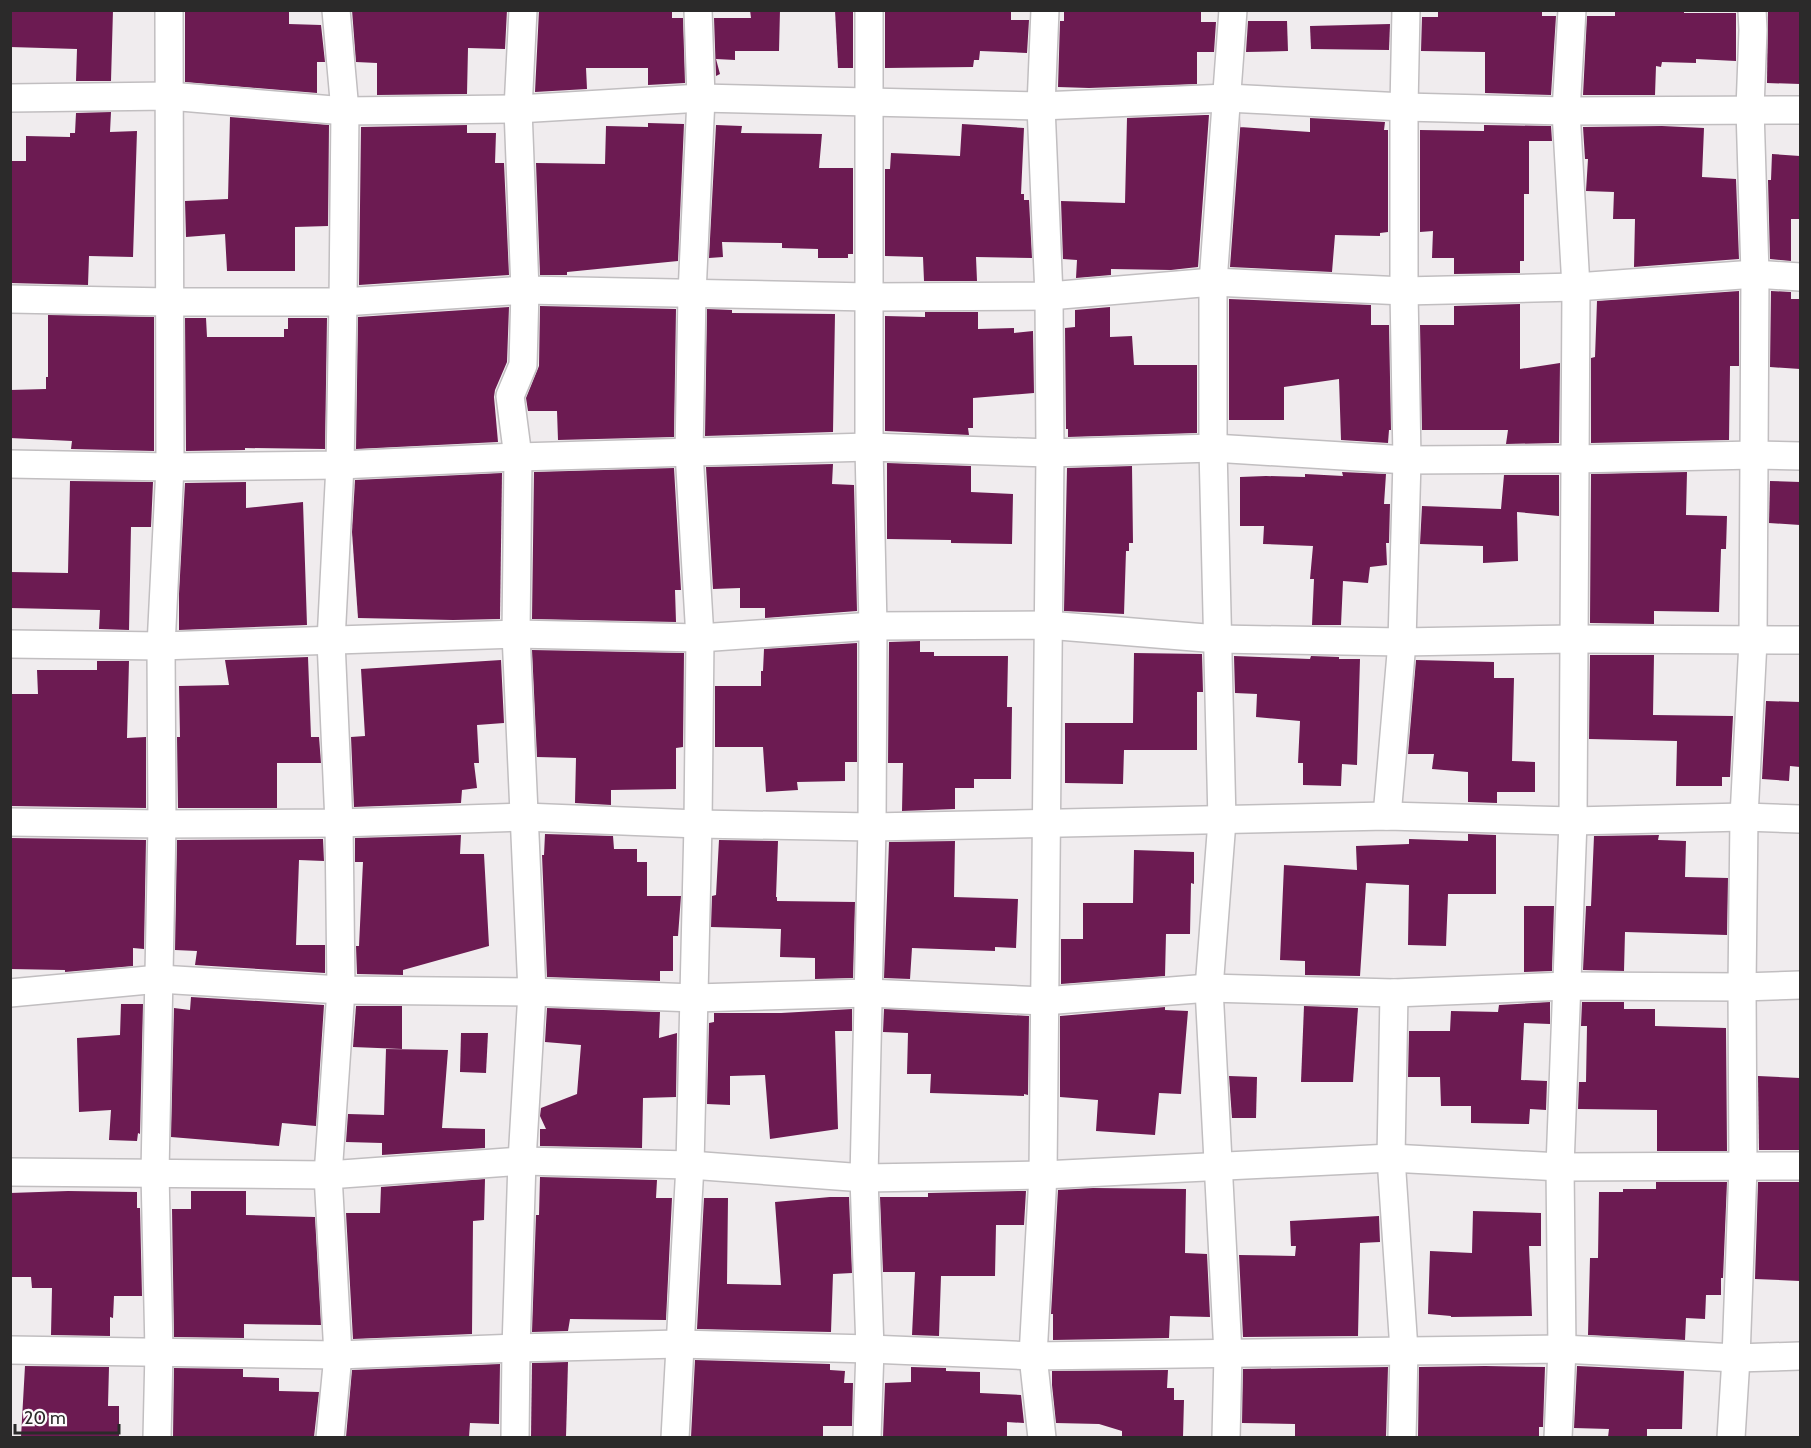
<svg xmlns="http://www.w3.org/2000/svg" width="1811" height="1448" font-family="Cabin,sans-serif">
	<rect width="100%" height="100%" fill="#f0ecee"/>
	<!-- building -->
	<g fill="#6c1b52">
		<polygon points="10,10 113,10 111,81 76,81 77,49 10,47"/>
		<polygon points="185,10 289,10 289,24 321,25 325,62 317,62 317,93 185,82"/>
		<polygon points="352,10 507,10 505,49 468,48 467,94 377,95 377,63 356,62"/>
		<polygon points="539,10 672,10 672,18 683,18 685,83 648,85 648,68 586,68 587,89 535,92"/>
		<polygon points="750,10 780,10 779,51 735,51 735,60 716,59 720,74 716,76 714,18 751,18"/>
		<polygon points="835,10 853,10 853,68 838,68"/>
		<polygon points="885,10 1011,10 1011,20 1029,20 1027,53 980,51 979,60 974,60 973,67 885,68"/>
		<polygon points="1064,10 1201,10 1201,22 1216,22 1214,52 1197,52 1197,84 1089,88 1058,87 1060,21 1064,21"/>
		<polygon points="1438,10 1542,10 1542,16 1556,16 1551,95 1485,93 1485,52 1421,51 1422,17 1438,17"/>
		<polygon points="1615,10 1684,10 1684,13 1736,13 1736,61 1696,59 1696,63 1662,62 1661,67 1656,66 1655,95 1583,95 1587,16 1615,16"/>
		<polygon points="1768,10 1800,10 1800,84 1767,83"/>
		<polygon points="1248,21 1287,21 1288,51 1246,52"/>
		<polygon points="1390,24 1389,50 1311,49 1310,26"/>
		<polygon points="111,112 110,132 137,131 133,257 89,256 88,285 10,283 10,161 26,161 26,136 70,137 70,133 75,133 76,113"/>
		<polygon points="1205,115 1209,115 1198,267 1171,270 1111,269 1111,275 1076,278 1077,260 1063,259 1061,201 1125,203 1127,118"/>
		<polygon points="1241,116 1240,127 1310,132 1310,118 1385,122 1384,130 1388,130 1388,232 1380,233 1380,236 1335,235 1332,272 1230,267"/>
		<polygon points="230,117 329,125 328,226 295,227 295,271 227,271 225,234 186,237 185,201 228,199"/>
		<polygon points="648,123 684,124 678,261 567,272 567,275 540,275 536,163 605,164 606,126 648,127"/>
		<polygon points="962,124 1024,128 1021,194 1024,194 1024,200 1029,200 1032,258 976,257 977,281 924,281 923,257 885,256 885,169 890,169 891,153 960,156"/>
		<polygon points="467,125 467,133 496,133 495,163 504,163 509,275 359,285 361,127"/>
		<polygon points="716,125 742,126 741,133 822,134 819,168 853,168 853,254 848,254 848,258 818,258 818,249 782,248 782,243 722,242 723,257 709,258"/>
		<polygon points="1484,125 1551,126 1552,141 1529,141 1529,194 1524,194 1524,261 1520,261 1520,273 1454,274 1454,258 1432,258 1433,231 1420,232 1420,130 1484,131"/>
		<polygon points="1662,126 1704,128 1702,177 1736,179 1739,259 1634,267 1635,219 1613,219 1614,192 1586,191 1588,159 1585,159 1583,127"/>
		<polygon points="1772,154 1800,156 1800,219 1791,219 1791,261 1770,259 1768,180 1771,180"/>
		<polygon points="1739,291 1739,366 1730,366 1729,440 1591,443 1591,358 1595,357 1597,301"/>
		<polygon points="1771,291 1791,292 1791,299 1800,299 1800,369 1770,367"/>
		<polygon points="1229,299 1371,305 1371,325 1389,325 1391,430 1389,430 1388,443 1341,440 1339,379 1284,387 1284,420 1229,420"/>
		<polygon points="1520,304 1520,369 1560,363 1559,443 1506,444 1508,430 1422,430 1420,325 1454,325 1454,306"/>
		<polygon points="540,306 676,309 674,437 558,440 557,411 528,411 526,398 539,366"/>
		<polygon points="509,307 507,362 495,390 494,397 498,442 356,449 358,317"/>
		<polygon points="1110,307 1110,337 1132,336 1134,365 1197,365 1197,433 1068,437 1068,429 1066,429 1065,328 1075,327 1075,310"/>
		<polygon points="707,309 732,310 732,313 835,314 833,432 705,436"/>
		<polygon points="925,312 978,312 978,329 1014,328 1014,333 1033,331 1034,393 973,398 973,428 968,428 969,435 885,431 885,316 925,317"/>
		<polygon points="48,315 154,317 154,451 71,449 72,441 10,438 10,390 46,389 46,377 48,377"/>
		<polygon points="185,318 206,318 207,337 284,337 284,329 288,329 288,318 327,318 325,449 245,448 245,450 186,451"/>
		<polygon points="887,463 971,466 971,492 1013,494 1012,544 951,543 951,540 887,539"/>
		<polygon points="833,464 832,484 854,485 857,611 765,618 765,608 740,608 740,588 713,589 706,467"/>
		<polygon points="1132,466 1133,543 1129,543 1129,551 1126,551 1124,614 1064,611 1067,468"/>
		<polygon points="674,468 681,590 675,590 676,622 532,619 534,472"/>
		<polygon points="1342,472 1386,474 1384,504 1390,504 1389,543 1386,543 1387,565 1370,567 1368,583 1343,581 1341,625 1312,625 1314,579 1310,579 1313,546 1263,544 1264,526 1240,526 1240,477 1266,476 1305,477 1305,474 1343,476"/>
		<polygon points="1687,472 1686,515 1727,516 1726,549 1721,549 1719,612 1654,611 1654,624 1590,623 1591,474"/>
		<polygon points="502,473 500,619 453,620 358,618 352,532 355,480"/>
		<polygon points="1504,475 1559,475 1559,516 1517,512 1518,561 1483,563 1483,546 1420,544 1422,506 1501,509"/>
		<polygon points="70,481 153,482 151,527 131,527 129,630 99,629 100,610 10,608 10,572 68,573"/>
		<polygon points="1770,481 1800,482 1800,525 1769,523"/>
		<polygon points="246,482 246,508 303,502 307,625 179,630 179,594 185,483"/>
		<polygon points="920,641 920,652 934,652 934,656 1008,656 1007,707 1012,707 1011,779 974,779 974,788 955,788 955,809 902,811 903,763 888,763 889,642"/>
		<polygon points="857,643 857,762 845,762 845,781 797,782 798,790 766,792 763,747 715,747 715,686 761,686 761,671 763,671 764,649"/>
		<polygon points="532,650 684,653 683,747 676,748 676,789 611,790 611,805 575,803 576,758 537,757"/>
		<polygon points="1134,653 1202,654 1203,692 1197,692 1197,750 1124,750 1123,784 1065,783 1065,723 1133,723"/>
		<polygon points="1590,655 1654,655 1653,715 1733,716 1730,777 1722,777 1722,786 1676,786 1677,741 1589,739"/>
		<polygon points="1234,656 1310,659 1311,656 1339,657 1339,659 1360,659 1357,765 1342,764 1341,786 1303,785 1303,763 1298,763 1300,721 1256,717 1257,694 1235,693"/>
		<polygon points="308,657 311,737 319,737 321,763 277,763 277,808 178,808 177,737 180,737 179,686 229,685 225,660"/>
		<polygon points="501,660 504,723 477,725 479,763 474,763 477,788 462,790 461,803 354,807 351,737 365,736 361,669"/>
		<polygon points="1416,660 1494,662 1494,678 1514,678 1512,761 1535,762 1535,792 1497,792 1497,803 1468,802 1468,772 1432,769 1434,754 1408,754"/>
		<polygon points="97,661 129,661 127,738 146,737 146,808 10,806 10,694 38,694 37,670 97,670"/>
		<polygon points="1766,701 1800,702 1800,767 1790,766 1789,781 1762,779"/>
		<polygon points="545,834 613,836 614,849 637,849 637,862 647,862 647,896 681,896 678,936 673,936 673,971 660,971 660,981 547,977 542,855 544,855"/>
		<polygon points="1468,834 1496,835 1496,894 1448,894 1446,946 1408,945 1409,885 1366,883 1360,976 1305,975 1305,961 1280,960 1284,865 1357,870 1356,846 1409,844 1409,839 1468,841"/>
		<polygon points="461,835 460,854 484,854 489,946 403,970 403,975 357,974 356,946 359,946 363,862 355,862 355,838"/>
		<polygon points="1659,835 1658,840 1686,841 1685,877 1728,878 1727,935 1625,932 1624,971 1583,970 1586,906 1591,906 1594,836"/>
		<polygon points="10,838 146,840 144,949 133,948 133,966 65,972 65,970 10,969"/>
		<polygon points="323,839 324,861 299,860 296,945 325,945 325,973 195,965 197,951 175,950 177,840"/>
		<polygon points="719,840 778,841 776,897 777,897 777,901 855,902 853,978 815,979 815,958 780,957 781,929 711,927 712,896 716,895"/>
		<polygon points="955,841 954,897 1018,899 1016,948 995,947 995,951 912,948 910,979 884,978 889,842"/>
		<polygon points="1134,850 1194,852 1194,884 1191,883 1190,934 1166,934 1165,976 1061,984 1061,939 1083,939 1083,903 1133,903"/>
		<polygon points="1524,906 1554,906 1552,971 1524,972"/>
		<polygon points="191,997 324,1005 316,1126 282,1123 279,1146 171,1137 174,1008 190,1010"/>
		<polygon points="1550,1002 1550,1024 1524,1023 1521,1080 1547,1081 1546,1110 1530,1109 1529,1124 1471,1123 1471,1106 1441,1106 1440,1077 1408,1077 1409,1031 1450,1031 1451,1011 1498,1012 1499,1005"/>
		<polygon points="1582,1002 1624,1002 1624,1009 1655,1009 1655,1026 1726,1028 1727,1151 1657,1151 1657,1110 1578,1109 1579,1082 1586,1082 1587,1026 1581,1026"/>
		<polygon points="121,1004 143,1004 140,1134 138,1133 137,1141 109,1140 111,1110 79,1112 77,1038 120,1035"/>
		<polygon points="356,1006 402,1006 402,1049 353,1047"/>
		<polygon points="1304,1006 1358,1008 1353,1082 1301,1082"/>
		<polygon points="1165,1007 1165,1010 1188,1011 1181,1094 1159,1093 1155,1135 1096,1131 1098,1100 1060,1097 1060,1016"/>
		<polygon points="547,1008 660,1012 659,1038 677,1033 676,1097 643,1098 642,1148 540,1146 540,1129 546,1129 540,1116 541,1108 577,1094 581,1045 545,1042"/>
		<polygon points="852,1009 852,1031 835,1031 838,1129 770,1139 765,1075 730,1076 730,1105 707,1104 709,1023 714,1022 714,1013 781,1013"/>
		<polygon points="884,1009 1029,1016 1028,1095 1024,1094 1024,1096 930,1093 931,1074 907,1074 908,1033 883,1032"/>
		<polygon points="461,1033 488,1033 486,1073 460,1072"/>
		<polygon points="386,1049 448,1050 442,1128 485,1129 485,1148 382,1155 382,1143 346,1142 348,1114 384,1115"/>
		<polygon points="1229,1076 1257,1077 1256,1118 1232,1118"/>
		<polygon points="1758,1076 1800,1078 1800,1150 1759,1150"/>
		<polygon points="540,1177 657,1180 656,1198 672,1198 666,1320 570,1319 568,1331 532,1332 536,1215 539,1215"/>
		<polygon points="485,1179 484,1220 473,1221 472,1334 353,1339 346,1213 380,1213 381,1187"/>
		<polygon points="1656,1182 1727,1182 1723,1278 1721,1278 1721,1295 1706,1295 1705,1319 1686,1318 1685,1340 1588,1335 1590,1258 1598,1258 1599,1192 1623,1192 1623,1189 1656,1189"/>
		<polygon points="1758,1182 1800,1182 1800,1281 1755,1279"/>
		<polygon points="1093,1188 1186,1189 1185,1253 1207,1254 1210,1317 1170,1316 1169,1338 1053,1340 1053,1314 1051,1314 1058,1190"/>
		<polygon points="68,1191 137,1192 137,1208 140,1208 142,1296 114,1296 113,1318 110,1317 110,1336 51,1335 52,1288 32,1288 31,1277 10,1277 10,1193"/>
		<polygon points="191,1191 246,1191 246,1215 315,1217 321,1325 244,1324 244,1338 174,1337 172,1209 191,1209"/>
		<polygon points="1020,1191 1026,1191 1024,1225 996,1225 995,1276 941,1276 939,1336 912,1335 915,1272 883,1272 880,1197 928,1197 928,1193"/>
		<polygon points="830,1197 849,1197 852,1273 833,1274 831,1332 697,1329 704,1198 728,1198 727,1284 781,1285 775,1202"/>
		<polygon points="1473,1211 1541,1213 1541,1246 1529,1246 1532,1316 1451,1317 1451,1316 1428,1314 1430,1251 1472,1253"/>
		<polygon points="1379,1216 1380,1242 1360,1243 1358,1336 1243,1337 1239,1255 1295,1256 1296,1246 1291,1246 1290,1221"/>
		<polygon points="695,1360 830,1364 830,1370 845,1371 844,1383 853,1383 852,1426 823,1426 823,1437 691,1437"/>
		<polygon points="568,1362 566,1437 531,1437 532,1363"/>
		<polygon points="500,1364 499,1424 470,1423 469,1437 346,1437 352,1370"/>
		<polygon points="25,1366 109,1367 108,1406 119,1406 119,1437 21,1437"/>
		<polygon points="1485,1366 1545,1367 1543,1427 1539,1427 1539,1437 1418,1437 1419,1367"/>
		<polygon points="1577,1366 1684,1371 1682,1429 1647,1429 1647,1437 1608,1437 1609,1429 1574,1428"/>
		<polygon points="911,1367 946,1368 946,1371 980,1372 980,1393 1021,1395 1024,1423 1007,1422 1007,1437 883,1437 885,1383 911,1382"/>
		<polygon points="1388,1367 1386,1437 1295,1437 1295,1424 1242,1423 1243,1369"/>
		<polygon points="174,1368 243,1369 243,1377 279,1378 279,1391 319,1392 314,1437 173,1437"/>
		<polygon points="1168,1370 1167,1388 1174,1388 1174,1400 1184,1400 1183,1437 1122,1437 1122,1431 1099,1424 1056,1423 1052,1385 1052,1371"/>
	</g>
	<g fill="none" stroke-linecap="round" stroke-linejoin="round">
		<defs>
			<g id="street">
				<polyline points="10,98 169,96 345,111 518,109 701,98 1041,106 1227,98 1404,107 1566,111 1800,110"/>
				<polyline points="10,299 169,302 343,302 525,290 869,297 1049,296 1213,282 1404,291 1576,287 1755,274 1800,277"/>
				<polyline points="10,464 170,467 340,465 518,457 869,447 1050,453 1213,448 1407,460 1576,459 1754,455 1800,456"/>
				<polyline points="10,644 161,646 516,634 700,638 873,626 1047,625 1218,639 1402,642 1574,639 1800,640"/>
				<polyline points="1387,816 1402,642 1407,460 1404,291 1404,107 1406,10"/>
				<polyline points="10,822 162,824 339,823 524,817 698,824 872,827 1387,816 1573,821 1744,817 1800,819"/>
				<polyline points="10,993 159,979 341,990 532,992 695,998 868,993 1044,1001 1209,988 1394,993 1567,986 1742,987 1800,985"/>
				<polyline points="1394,993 1391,1158 1404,1350 1402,1438"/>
				<polyline points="10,1172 328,1175 522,1161 690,1165 864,1178 1043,1175 1391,1158 1560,1167 1800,1166"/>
				<polyline points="10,1350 338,1355 516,1348 679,1344 870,1349 1033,1356 1562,1349 1736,1358 1800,1356"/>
				<polyline points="157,1438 159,1351 155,1173 162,824 161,646 170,467 169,10"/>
				<polyline points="330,1438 338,1355 328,1175 341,990 339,823 331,641 340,465 343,302 345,111 336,10"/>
				<polyline points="515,1438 516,1348 522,1161 532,992 516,634 518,457 510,396 523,365 525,290 518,109 523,10"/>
				<polyline points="675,1438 690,1165 698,824 700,638 689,452 692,294 701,98 698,10"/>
				<polyline points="867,1438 870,1349 864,1178 872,827 873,626 869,447 869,10"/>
				<polyline points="1042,1438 1033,1356 1043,1175 1050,453 1049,296 1041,106 1045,10"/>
				<polyline points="1226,1438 1228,1354 1209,988 1222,821 1213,448 1213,282 1233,10"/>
				<polyline points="1558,1438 1562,1349 1560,1167 1573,821 1576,287 1566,111 1572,10"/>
				<polyline points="1731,1438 1736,1358 1743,1167 1742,987 1744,817 1753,641 1755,274 1750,109 1753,30 1752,10"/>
			</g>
		</defs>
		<!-- street casing -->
		<use href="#street" stroke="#c1bec0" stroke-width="30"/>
		<!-- street -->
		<use href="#street" stroke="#fff" stroke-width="27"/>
	</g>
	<!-- border -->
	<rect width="1811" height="1448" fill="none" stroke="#2b2a2a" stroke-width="24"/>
	<!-- scale -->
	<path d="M15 1424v9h104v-9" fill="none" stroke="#2b2a2a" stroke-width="3"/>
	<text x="24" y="1424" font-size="18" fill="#2b2a2a" stroke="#fdfafc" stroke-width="4.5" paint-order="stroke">20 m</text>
</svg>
